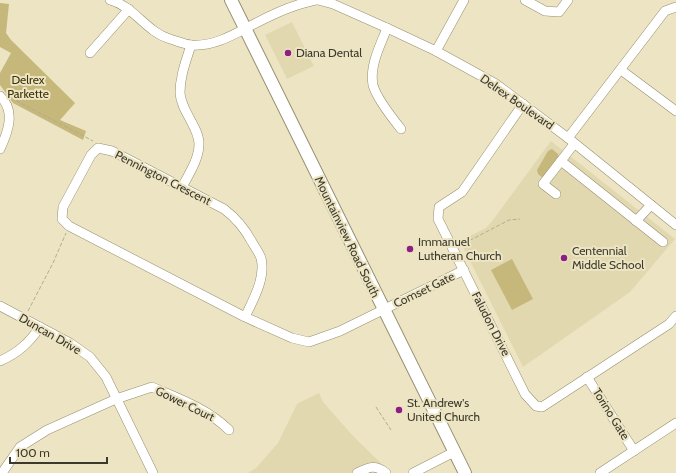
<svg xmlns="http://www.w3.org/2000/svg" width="676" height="473" font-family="Cabin,sans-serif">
	<rect width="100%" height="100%" fill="#ece4c3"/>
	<!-- built -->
	<g fill="#e2d8b0">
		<polygon points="292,22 314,66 287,79 265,35"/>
		<polygon points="551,141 675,239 630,292 523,367 460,241 486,228 493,220"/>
		<polygon points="319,393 323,402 354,437 391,473 248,473 256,468 278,443 297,404"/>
	</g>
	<!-- green -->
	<g fill="#c6b77b">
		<polygon points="0,3 9,4 6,33 11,40 75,103 60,120 86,131 83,140 13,103 0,85 0,73 11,53 0,47"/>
		<polygon points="552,149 558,154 559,158 543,178 538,174 537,170 548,151"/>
		<polygon points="512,259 533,299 512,310 491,270"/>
	</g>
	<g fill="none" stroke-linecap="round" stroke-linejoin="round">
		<defs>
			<g id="minor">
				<path d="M110,0C134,6 146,32 170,39C177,41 184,44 191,45C215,47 236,33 256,23C275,13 295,4 316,0"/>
				<polyline points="318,0 333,4 387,28 436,51 496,84 568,138 676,225"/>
				<polyline points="525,0 545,11 559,12 568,0"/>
				<path d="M387,28C381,44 369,66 373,85C376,97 393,119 401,129"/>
				<polyline points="436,51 464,0"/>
				<polyline points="90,53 129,9"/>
				<polyline points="621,70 676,111"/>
				<path d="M0,96C16,111 8,132 0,149"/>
				<polyline points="523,104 462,192 439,207 438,219 525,394 536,406 542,407 669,324 676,316"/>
				<polyline points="568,138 665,11 676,7"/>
				<polyline points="561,161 663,242"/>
				<path d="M182,187C189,174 199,159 199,144C199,127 181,111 180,93C180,76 186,61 191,45"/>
				<polyline points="556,194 543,184 574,144"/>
				<polyline points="636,221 651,205"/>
				<polyline points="0,306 70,343 90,357 106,377 153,473"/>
				<path d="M245,317C253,300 266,278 261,258C259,253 255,247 252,242C245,229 236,218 224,209L112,151L98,148L91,155L63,207L62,219L69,226L245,317L292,338L309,342L340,331L464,270"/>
				<path d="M0,361C18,353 29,343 40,327"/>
				<polyline points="587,377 634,451"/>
				<path d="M2,473L20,447L47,430L116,399L152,387C178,398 208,409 229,430"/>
				<path d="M357,473C369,467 375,464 386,473"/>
				<polyline points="413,473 454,452"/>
				<polyline points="600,473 676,423"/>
			</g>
			<polyline id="major" points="231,0 465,473"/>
		</defs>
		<!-- minor casing -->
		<use href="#minor" stroke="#968f70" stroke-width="10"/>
		<!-- major casing -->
		<use href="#major" stroke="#968f70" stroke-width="14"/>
		<!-- path -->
		<g stroke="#b3ac92" stroke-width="1" stroke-dasharray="4 2" stroke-linecap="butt">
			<polyline points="11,98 93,141"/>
			<polyline points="13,98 20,89 26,91"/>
			<polyline points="459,246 509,220 520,219"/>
			<polyline points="28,311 53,263 66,233"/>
			<polyline points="376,407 391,430"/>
		</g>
		<!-- minor -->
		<use href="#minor" stroke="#fff" stroke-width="9"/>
		<!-- major -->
		<use href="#major" stroke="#fff" stroke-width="12"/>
	</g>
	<!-- markers -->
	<g fill="#8e1f82" stroke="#ece4c3" stroke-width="1.5">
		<circle cx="288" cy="53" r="4"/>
		<circle cx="410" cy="249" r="4"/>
		<circle cx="564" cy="258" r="4"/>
		<circle cx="399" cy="410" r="4"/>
	</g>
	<g text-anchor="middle" stroke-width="4" stroke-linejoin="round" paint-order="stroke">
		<!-- poi labels -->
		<g font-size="12" fill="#3d3a2c" stroke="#ece4c3" text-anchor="start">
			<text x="296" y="57">Diana Dental</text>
			<text x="418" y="246">Immanuel<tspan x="418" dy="14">Lutheran Church</tspan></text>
			<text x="572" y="255">Centennial<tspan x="572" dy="14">Middle School</tspan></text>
			<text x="407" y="407">St. Andrew's<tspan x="407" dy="14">United Church</tspan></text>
		</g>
		<!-- park labels -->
		<g font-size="12" fill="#3d3306" stroke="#ece4c3">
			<text x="28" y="84">Delrex<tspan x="28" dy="14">Parkette</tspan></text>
		</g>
		<!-- street labels -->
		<g font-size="12" fill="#3d3a2c" stroke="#ece4c3">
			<text transform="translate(517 102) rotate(35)" y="4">Delrex Boulevard</text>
			<text transform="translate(163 178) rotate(27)" y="4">Pennington Crescent</text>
			<text transform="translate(347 237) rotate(64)" y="4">Mountainview Road South</text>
			<text transform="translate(424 290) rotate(-26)" y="4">Comset Gate</text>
			<text transform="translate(491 324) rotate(63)" y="4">Faludon Drive</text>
			<text transform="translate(50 334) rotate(30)" y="4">Duncan Drive</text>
			<text transform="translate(185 404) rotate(26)" y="4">Gower Court</text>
			<text transform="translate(611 414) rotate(58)" y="4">Torino Gate</text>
		</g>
	</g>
	<!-- scale -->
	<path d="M10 457v6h97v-6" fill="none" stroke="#3d3a2c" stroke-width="2"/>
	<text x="16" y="457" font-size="12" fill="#3d3a2c" stroke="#ece4c3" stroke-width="3" paint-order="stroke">100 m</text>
</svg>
